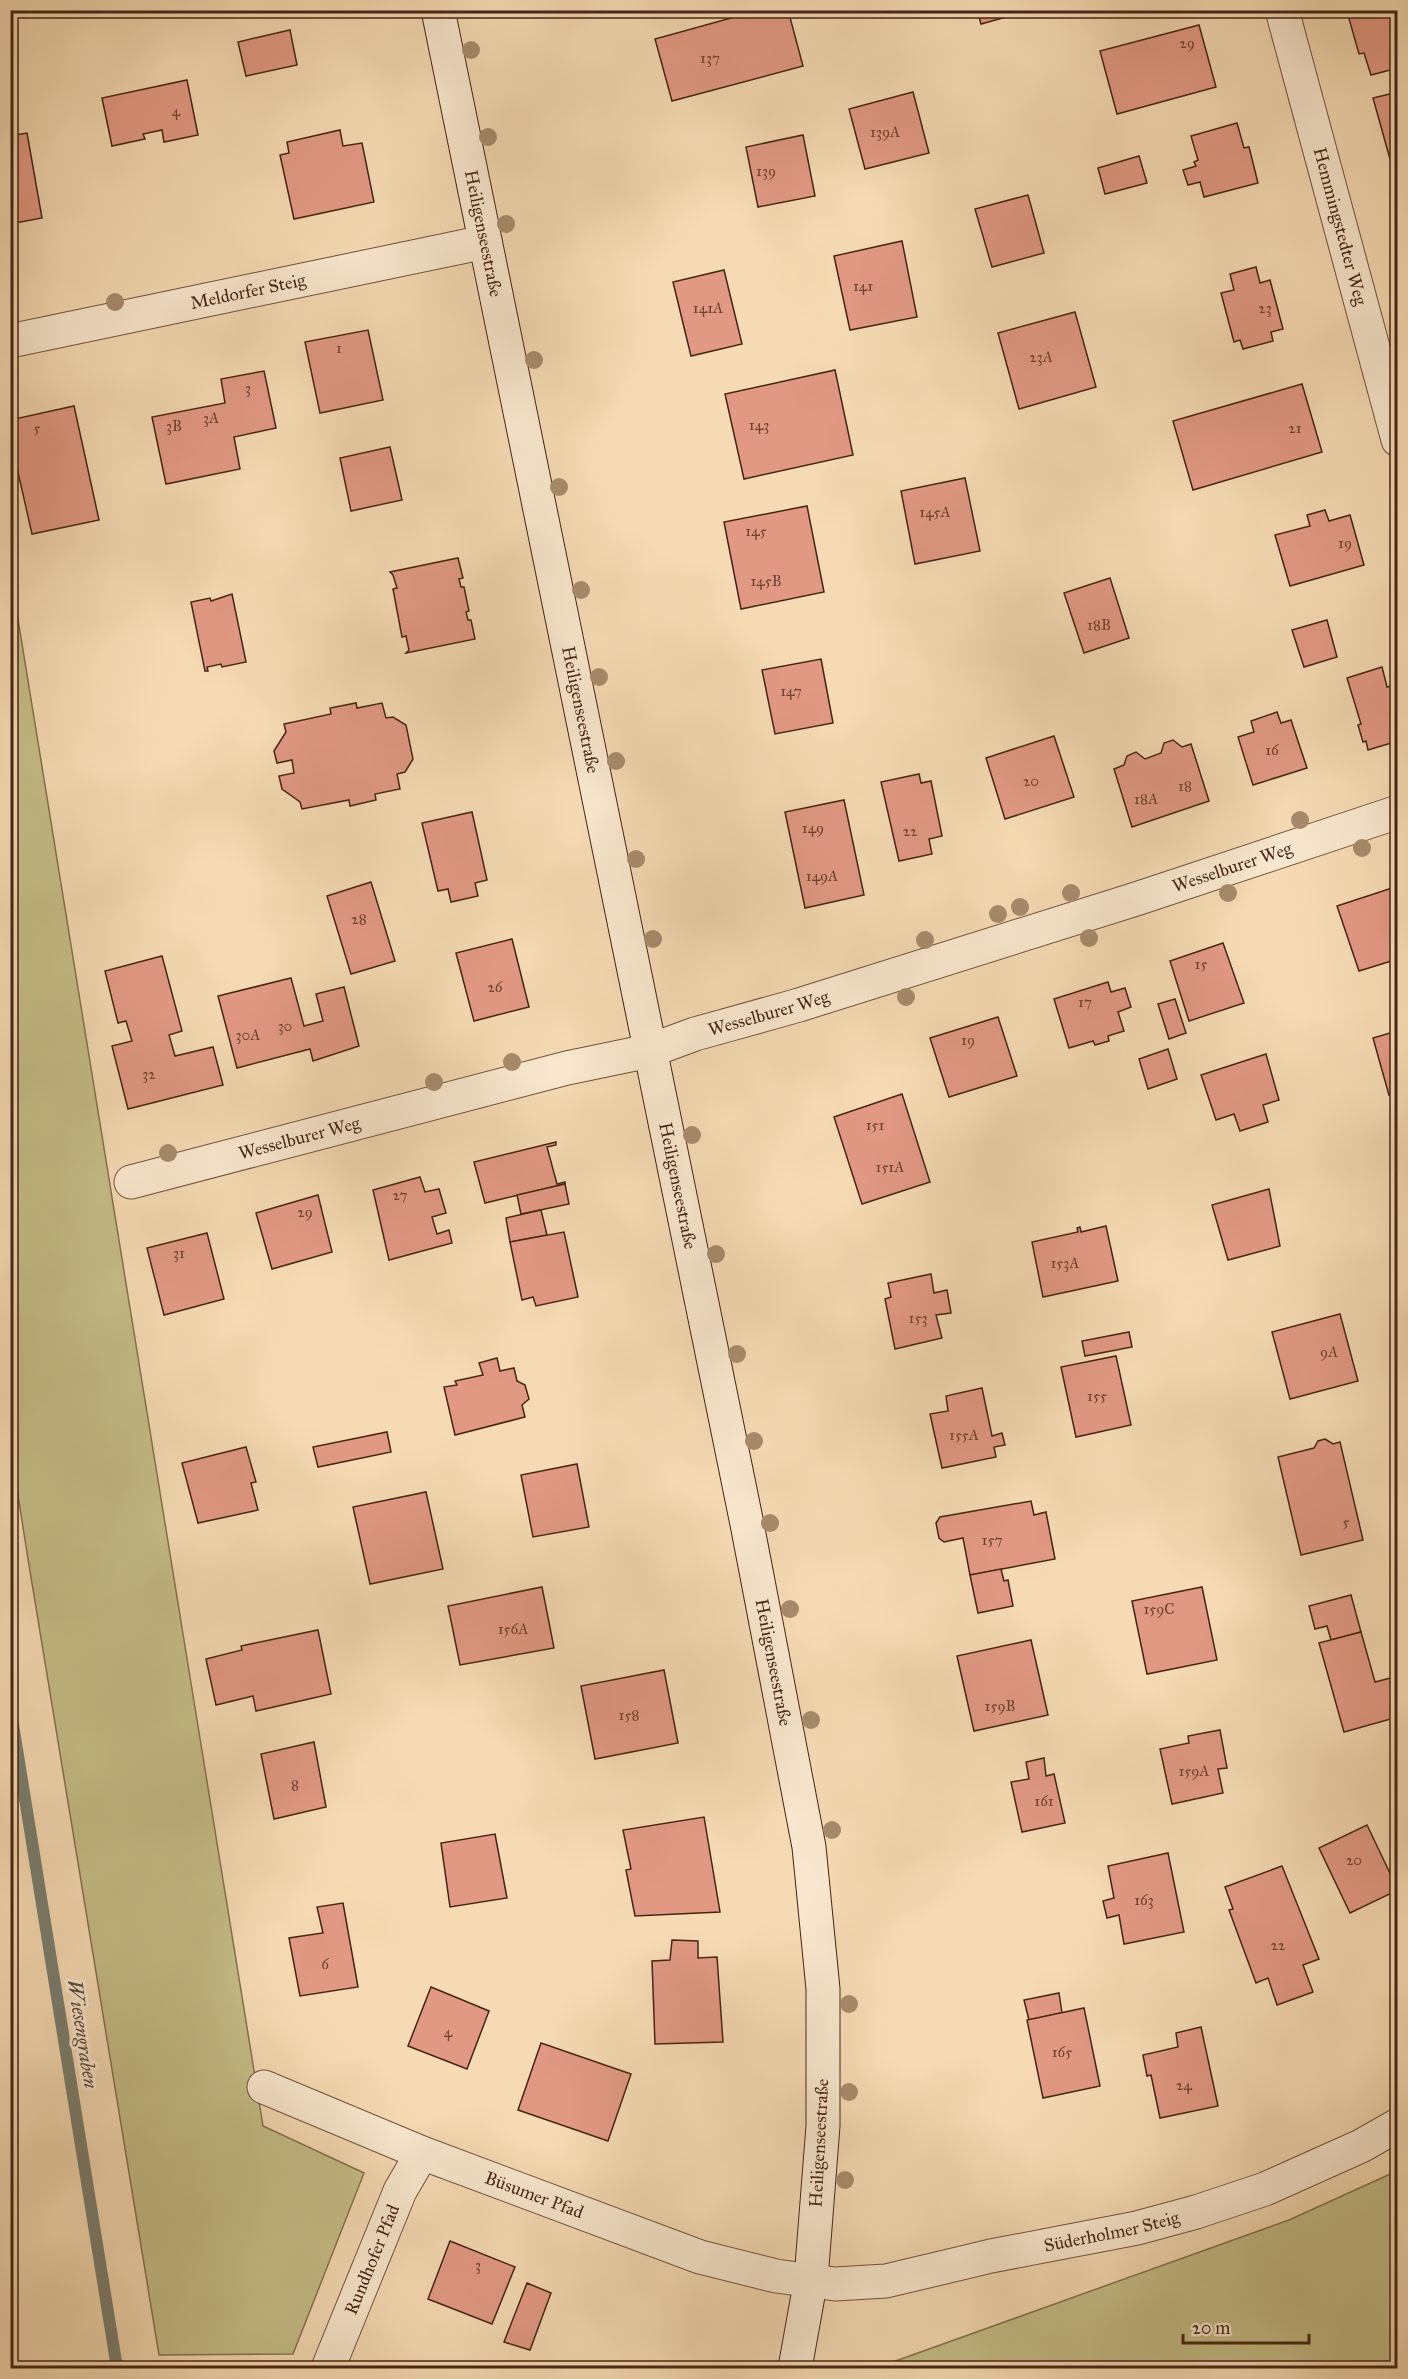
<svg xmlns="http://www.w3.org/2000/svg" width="1408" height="2379" font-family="'IM FELL Great Primer',serif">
	<rect width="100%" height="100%" fill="#f5dab3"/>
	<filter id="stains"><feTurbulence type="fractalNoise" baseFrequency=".00333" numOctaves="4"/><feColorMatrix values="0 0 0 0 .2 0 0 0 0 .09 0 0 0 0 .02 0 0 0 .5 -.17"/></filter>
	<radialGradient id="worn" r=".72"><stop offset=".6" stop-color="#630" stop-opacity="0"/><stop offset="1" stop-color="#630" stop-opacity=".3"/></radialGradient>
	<!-- green -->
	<g fill="#c4bd87" stroke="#85714e" stroke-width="1.5">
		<polygon points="10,570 263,2126 364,2173 293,2354 159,2355 28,1559 10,1444"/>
		<polygon points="1397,2171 1397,2368 876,2368 1289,2220"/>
	</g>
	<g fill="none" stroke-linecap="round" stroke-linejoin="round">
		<!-- stream -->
		<polyline stroke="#7a7f70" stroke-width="12" points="10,1706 117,2368"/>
	</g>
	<!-- building -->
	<g fill="#e29984" stroke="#462515" stroke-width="1.5">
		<polygon points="760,10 788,10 803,66 672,101 655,39"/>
		<polygon points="977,10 1032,10 981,24"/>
		<polygon points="1355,10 1398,10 1398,68 1371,75 1364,53 1359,54 1348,15 1356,13"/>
		<polygon points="1199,25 1216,87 1117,114 1100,51"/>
		<polygon points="290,30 297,65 246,76 238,42"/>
		<polygon points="187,80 198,135 164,142 162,130 143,134 145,139 112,146 102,98"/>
		<polygon points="913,92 929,153 865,169 849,109"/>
		<polygon points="1398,92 1398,157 1390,159 1373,98"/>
		<polygon points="1237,123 1244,148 1249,147 1258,183 1204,197 1200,182 1188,185 1183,170 1196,166 1194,162 1198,160 1191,136"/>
		<polygon points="340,130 343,146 362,143 374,202 294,219 280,155 289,153 287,142"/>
		<polygon points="27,133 42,218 10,224 10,136"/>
		<polygon points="803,135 815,196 758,207 746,147"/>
		<polygon points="1139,156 1147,183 1105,194 1098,168"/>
		<polygon points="1028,195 1044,253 992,267 975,209"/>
		<polygon points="902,241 917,317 850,330 834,256"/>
		<polygon points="1256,267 1260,283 1270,280 1283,329 1271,332 1273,341 1243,349 1240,340 1234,342 1221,293 1234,290 1230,274"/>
		<polygon points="724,270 742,344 691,356 673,282"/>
		<polygon points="1075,312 1096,387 1019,409 998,333"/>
		<polygon points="368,330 383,400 320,413 305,342"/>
		<polygon points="835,370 853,455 744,479 725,394"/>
		<polygon points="264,371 276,428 234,437 240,469 166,484 152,417 225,403 221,379"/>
		<polygon points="1302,384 1322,452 1193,490 1173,421"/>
		<polygon points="74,406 99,520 32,534 10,437 10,420"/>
		<polygon points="390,447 402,500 351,511 340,458"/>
		<polygon points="965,478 980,551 915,564 901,491"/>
		<polygon points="807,506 824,592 741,609 724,522"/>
		<polygon points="1325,510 1329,521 1350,515 1364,565 1290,586 1275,535 1310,526 1307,515"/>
		<polygon points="458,558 463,578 459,579 461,587 464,587 469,611 466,612 468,620 471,620 475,639 406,653 409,650 406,636 402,637 393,589 397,588 393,575 390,572"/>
		<polygon points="1110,578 1129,638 1084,653 1064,593"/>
		<polygon points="232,594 246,662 222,667 221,664 207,667 208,671 205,671 191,602 210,598 211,601"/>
		<polygon points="1327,620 1337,657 1304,667 1292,630"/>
		<polygon points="821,659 833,723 775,734 762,670"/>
		<polygon points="1382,667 1387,687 1398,684 1398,741 1368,750 1366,741 1363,742 1358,725 1361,724 1347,678"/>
		<polygon points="356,703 357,708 382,703 386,718 393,717 406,725 413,759 405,772 397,774 400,789 375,794 376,800 350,806 349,800 302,809 300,802 282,789 279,776 294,773 292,760 277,763 274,751 286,732 284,724 331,714 330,708"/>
		<polygon points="1277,712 1281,723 1291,720 1307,768 1253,785 1238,737 1254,732 1251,721"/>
		<polygon points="1054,736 1074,797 1005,819 986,758"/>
		<polygon points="1173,740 1182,747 1191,744 1209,801 1132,827 1114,769 1124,765 1127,756 1136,752 1145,759 1161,753 1164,743"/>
		<polygon points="919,774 921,783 931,781 942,836 929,839 932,854 899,861 881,782"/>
		<polygon points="844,800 864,895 805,908 785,812"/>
		<polygon points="472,812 487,880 475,883 478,896 451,902 448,889 438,891 422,823"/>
		<polygon points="371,882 395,961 351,974 327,896"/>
		<polygon points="1398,886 1398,959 1359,971 1337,906"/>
		<polygon points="512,939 529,1007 474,1021 456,953"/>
		<polygon points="1223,943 1244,1003 1189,1021 1170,961"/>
		<polygon points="162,956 182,1031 169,1035 175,1056 213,1047 223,1085 128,1109 112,1046 132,1041 126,1021 118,1023 105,971"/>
		<polygon points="291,978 304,1026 323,1021 316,994 344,987 359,1046 313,1061 310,1049 237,1068 218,996"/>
		<polygon points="1108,982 1111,992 1125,988 1131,1007 1118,1012 1124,1031 1108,1036 1109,1041 1095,1045 1093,1041 1069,1048 1054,999"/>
		<polygon points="1175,999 1186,1033 1169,1039 1158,1004"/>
		<polygon points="998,1017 1017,1076 949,1097 930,1038"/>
		<polygon points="1396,1022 1398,1022 1398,1093 1389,1095 1373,1038 1397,1031"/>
		<polygon points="1168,1049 1177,1079 1148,1089 1139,1059"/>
		<polygon points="1266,1054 1279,1100 1263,1105 1268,1122 1240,1131 1234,1114 1216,1120 1201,1075"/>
		<polygon points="902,1094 930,1182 862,1204 834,1117"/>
		<polygon points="556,1142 556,1145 547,1147 557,1184 565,1182 565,1184 485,1203 474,1162"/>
		<polygon points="420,1177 425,1192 439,1189 446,1213 432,1217 437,1234 449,1230 452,1243 389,1260 373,1190"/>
		<polygon points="565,1184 569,1204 521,1214 517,1195"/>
		<polygon points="1269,1189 1280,1246 1228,1260 1212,1205"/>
		<polygon points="318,1195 332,1252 272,1269 256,1213"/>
		<polygon points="541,1210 547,1235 510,1242 506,1218"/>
		<polygon points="1106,1226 1118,1281 1043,1297 1032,1242 1078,1232 1077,1228 1080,1227 1081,1232"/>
		<polygon points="564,1232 578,1297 536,1306 533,1297 522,1300 510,1242"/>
		<polygon points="207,1233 224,1299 164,1315 147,1248"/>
		<polygon points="931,1274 934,1293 947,1290 951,1313 936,1315 942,1338 895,1349 885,1299 891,1297 888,1283"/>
		<polygon points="1340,1314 1358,1381 1290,1399 1272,1332"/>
		<polygon points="1129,1332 1132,1347 1085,1356 1082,1341"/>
		<polygon points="1116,1356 1131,1425 1076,1437 1061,1367"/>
		<polygon points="497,1358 500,1371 514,1368 517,1381 525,1385 529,1399 522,1405 525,1417 455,1435 444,1387 457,1385 455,1381 483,1375 479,1363"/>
		<polygon points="982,1388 992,1436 1002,1433 1005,1445 994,1447 996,1457 942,1468 930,1414 948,1411 946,1396"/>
		<polygon points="387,1432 391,1452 318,1467 313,1447"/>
		<polygon points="1325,1439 1333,1444 1340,1442 1363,1540 1301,1555 1278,1457 1314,1448 1318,1441"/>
		<polygon points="246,1447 256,1482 251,1483 258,1510 198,1523 182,1463"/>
		<polygon points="577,1464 589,1527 533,1537 521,1475"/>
		<polygon points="426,1492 443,1569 370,1584 353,1507"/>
		<polygon points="1031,1501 1034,1515 1046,1512 1055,1559 970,1575 963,1538 944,1542 939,1538 936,1523 940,1517"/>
		<polygon points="1001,1569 1004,1581 1008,1580 1013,1606 978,1613 970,1575"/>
		<polygon points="542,1587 554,1648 460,1665 448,1606"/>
		<polygon points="1202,1587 1217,1660 1147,1674 1132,1601"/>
		<polygon points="1351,1595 1361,1632 1331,1640 1327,1626 1315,1629 1309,1606"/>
		<polygon points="318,1630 331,1694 256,1711 253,1696 216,1705 206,1659 242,1650 241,1646"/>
		<polygon points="1361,1632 1375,1682 1398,1676 1398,1717 1344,1732 1319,1643"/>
		<polygon points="1031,1640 1048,1715 974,1731 957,1656"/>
		<polygon points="664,1670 678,1743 595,1759 581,1686"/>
		<polygon points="1220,1730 1227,1768 1218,1769 1223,1793 1172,1804 1160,1749 1189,1743 1188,1736"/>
		<polygon points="314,1742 326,1807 274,1819 261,1754"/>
		<polygon points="1044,1758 1046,1776 1054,1774 1065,1823 1022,1832 1011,1782 1029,1779 1026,1762"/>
		<polygon points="704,1817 720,1912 635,1916 626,1870 631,1869 623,1830"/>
		<polygon points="1367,1825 1398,1890 1350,1913 1319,1848"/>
		<polygon points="495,1834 507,1898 450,1907 441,1843"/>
		<polygon points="1168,1853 1184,1932 1124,1944 1119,1915 1107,1918 1103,1901 1114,1898 1108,1866"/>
		<polygon points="1282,1866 1319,1959 1303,1965 1313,1992 1277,2005 1268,1978 1256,1983 1229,1910 1233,1909 1225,1887"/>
		<polygon points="343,1903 358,1987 300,1996 289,1938 323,1933 317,1907"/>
		<polygon points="672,1940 698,1941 698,1958 717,1957 723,2042 655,2044 652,1961 670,1960"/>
		<polygon points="431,1987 489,2011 467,2069 408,2046"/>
		<polygon points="1059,1993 1062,2013 1029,2020 1024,2000"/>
		<polygon points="1084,2008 1100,2086 1043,2098 1027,2020"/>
		<polygon points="1201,2027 1218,2106 1160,2118 1151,2075 1147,2076 1143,2055 1178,2047 1176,2033"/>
		<polygon points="541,2043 631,2074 608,2141 518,2110"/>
		<polygon points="450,2241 515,2267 492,2324 428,2299"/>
		<polygon points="527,2283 551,2293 530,2350 504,2342"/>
	</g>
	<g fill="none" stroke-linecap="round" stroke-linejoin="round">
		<defs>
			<g id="minor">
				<path id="s1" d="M1282,10L1398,440"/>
				<path id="s2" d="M10,341L485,242"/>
				<path id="s3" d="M131,1182L567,1068L649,1051L695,1034L799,1005L1136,899L1398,812"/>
				<path id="s4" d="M264,2087L422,2153L700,2257L776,2276L835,2284L886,2281L991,2256L1137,2228L1196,2212L1265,2189L1361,2146L1398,2125"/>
				<path id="s5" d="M328,2368L400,2191L422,2153"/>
			</g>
			<g id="secondary">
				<path id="s6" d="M438,10L747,1524L809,1847L823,1989V2126L811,2279L795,2368"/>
			</g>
		</defs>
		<!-- minor casing -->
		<use href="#minor" stroke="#72523c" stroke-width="35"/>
		<!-- secondary casing -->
		<use href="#secondary" stroke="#462515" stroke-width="35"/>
		<!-- minor -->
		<use href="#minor" stroke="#f8e7ce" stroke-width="33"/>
		<!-- secondary -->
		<use href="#secondary" stroke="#f8e7ce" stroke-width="33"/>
	</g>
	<!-- trees -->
	<g fill="#a68b6c">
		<circle cx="471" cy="50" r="9"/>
		<circle cx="488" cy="137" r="9"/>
		<circle cx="506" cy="224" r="9"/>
		<circle cx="115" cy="302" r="9"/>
		<circle cx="534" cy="360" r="9"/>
		<circle cx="559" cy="487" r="9"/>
		<circle cx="581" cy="590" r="9"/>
		<circle cx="599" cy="677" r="9"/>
		<circle cx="616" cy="761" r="9"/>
		<circle cx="1300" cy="820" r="9"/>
		<circle cx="1362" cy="848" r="9"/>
		<circle cx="636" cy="859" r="9"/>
		<circle cx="1071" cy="893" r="9"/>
		<circle cx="1228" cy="893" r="9"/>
		<circle cx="1020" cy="907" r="9"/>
		<circle cx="998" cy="914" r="9"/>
		<circle cx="1089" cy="938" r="9"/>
		<circle cx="653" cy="939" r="9"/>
		<circle cx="925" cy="940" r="9"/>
		<circle cx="906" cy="997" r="9"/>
		<circle cx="512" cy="1062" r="9"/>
		<circle cx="434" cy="1082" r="9"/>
		<circle cx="692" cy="1135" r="9"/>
		<circle cx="168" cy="1153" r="9"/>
		<circle cx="716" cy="1254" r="9"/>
		<circle cx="737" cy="1354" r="9"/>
		<circle cx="754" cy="1441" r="9"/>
		<circle cx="770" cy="1523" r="9"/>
		<circle cx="790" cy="1609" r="9"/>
		<circle cx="811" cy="1720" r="9"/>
		<circle cx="832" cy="1830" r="9"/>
		<circle cx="849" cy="2004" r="9"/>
		<circle cx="849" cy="2092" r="9"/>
		<circle cx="845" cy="2180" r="9"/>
	</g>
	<g text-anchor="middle" stroke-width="6" stroke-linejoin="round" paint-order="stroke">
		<!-- number labels -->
		<g font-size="15" fill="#6d4231">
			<text x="1187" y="48">29</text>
			<text x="710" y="63">137</text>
			<text x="176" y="116">4</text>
			<text x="885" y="137">139A</text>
			<text x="766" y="176">139</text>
			<text x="863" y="291">141</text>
			<text x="708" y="313">141A</text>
			<text x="1265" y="313">23</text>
			<text x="339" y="353">1</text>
			<text x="1041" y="362">23A</text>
			<text x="248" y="393">3</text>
			<text x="211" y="423">3A</text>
			<text x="759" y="430">143</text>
			<text x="174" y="431">3B</text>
			<text x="37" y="433">5</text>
			<text x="1295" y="433">21</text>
			<text x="935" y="517">145A</text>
			<text x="756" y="536">145</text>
			<text x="1345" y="548">19</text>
			<text x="766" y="586">145B</text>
			<text x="1099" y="630">18B</text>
			<text x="791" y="696">147</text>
			<text x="1272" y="755">16</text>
			<text x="1031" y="786">20</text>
			<text x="1185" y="791">18</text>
			<text x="1146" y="804">18A</text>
			<text x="813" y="833">149</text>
			<text x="910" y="836">22</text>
			<text x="822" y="881">149A</text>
			<text x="359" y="924">28</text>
			<text x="1201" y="969">15</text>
			<text x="495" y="992">26</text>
			<text x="1085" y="1007">17</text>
			<text x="285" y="1031">30</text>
			<text x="248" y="1040">30A</text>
			<text x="968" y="1045">19</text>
			<text x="149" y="1079">32</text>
			<text x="875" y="1130">151</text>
			<text x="890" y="1172">151A</text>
			<text x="400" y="1200">27</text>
			<text x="305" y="1217">29</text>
			<text x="179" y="1258">31</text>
			<text x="1065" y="1268">153A</text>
			<text x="918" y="1323">153</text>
			<text x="1329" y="1357">9A</text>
			<text x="1097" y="1401">155</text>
			<text x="964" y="1440">155A</text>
			<text x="1346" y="1527">5</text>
			<text x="992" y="1545">157</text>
			<text x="1159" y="1614">159C</text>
			<text x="513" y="1634">156A</text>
			<text x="1000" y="1711">159B</text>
			<text x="629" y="1720">158</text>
			<text x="1194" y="1776">159A</text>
			<text x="295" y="1790">8</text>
			<text x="1044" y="1806">161</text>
			<text x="1354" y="1865">20</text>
			<text x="1144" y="1905">163</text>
			<text x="1278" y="1950">22</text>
			<text x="325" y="1969">6</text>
			<text x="448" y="2037">4</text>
			<text x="1062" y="2057">165</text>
			<text x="1184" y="2090">24</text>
			<text x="478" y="2270">3</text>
		</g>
		<!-- street labels -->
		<g font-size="18" fill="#462515" stroke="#f8e7ce">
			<text dy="6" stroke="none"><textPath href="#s1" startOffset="224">Hemmingstedter Weg</textPath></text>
			<text dy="6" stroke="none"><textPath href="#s6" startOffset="228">Heiligenseestraße</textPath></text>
			<text dy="6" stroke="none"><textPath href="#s2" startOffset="243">Meldorfer Steig</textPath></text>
			<text dy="6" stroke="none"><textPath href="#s6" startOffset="714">Heiligenseestraße</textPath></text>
			<text dy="6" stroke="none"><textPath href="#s3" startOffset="1146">Wesselburer Weg</textPath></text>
			<text dy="6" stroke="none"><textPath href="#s3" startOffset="660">Wesselburer Weg</textPath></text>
			<text dy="6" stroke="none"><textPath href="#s3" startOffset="174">Wesselburer Weg</textPath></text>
			<text dy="6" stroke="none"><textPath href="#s6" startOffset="1200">Heiligenseestraße</textPath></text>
			<text dy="6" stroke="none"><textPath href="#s6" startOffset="1686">Heiligenseestraße</textPath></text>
			<text transform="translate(819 2143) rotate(-87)" y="6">Heiligenseestraße</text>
			<text dy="6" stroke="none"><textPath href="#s4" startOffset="291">Büsumer Pfad</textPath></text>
			<text dy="6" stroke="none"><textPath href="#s4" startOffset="888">Süderholmer Steig</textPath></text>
			<text dy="6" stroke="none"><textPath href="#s5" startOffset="117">Rundhofer Pfad</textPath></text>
		</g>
		<!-- water labels -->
		<g font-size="20" font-style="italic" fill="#5c4a3b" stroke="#f8e7ce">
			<text transform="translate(83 2034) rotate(81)" y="7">Wiesengraben</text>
		</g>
	</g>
	<!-- margin -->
	<rect width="1408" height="2379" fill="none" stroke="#f5dab3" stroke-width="36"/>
	<rect x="12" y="12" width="1384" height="2355" fill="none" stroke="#462515" stroke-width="3"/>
	<rect x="18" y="18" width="1372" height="2343" fill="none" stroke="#462515" stroke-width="1.5"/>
	<!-- scale -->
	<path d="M1183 2334v9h126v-9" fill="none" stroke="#462515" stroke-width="3"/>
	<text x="1192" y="2334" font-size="18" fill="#462515" stroke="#f8e7ce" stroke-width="4.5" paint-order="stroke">20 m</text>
	<rect width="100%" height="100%" filter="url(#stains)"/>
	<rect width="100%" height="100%" fill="url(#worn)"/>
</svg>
